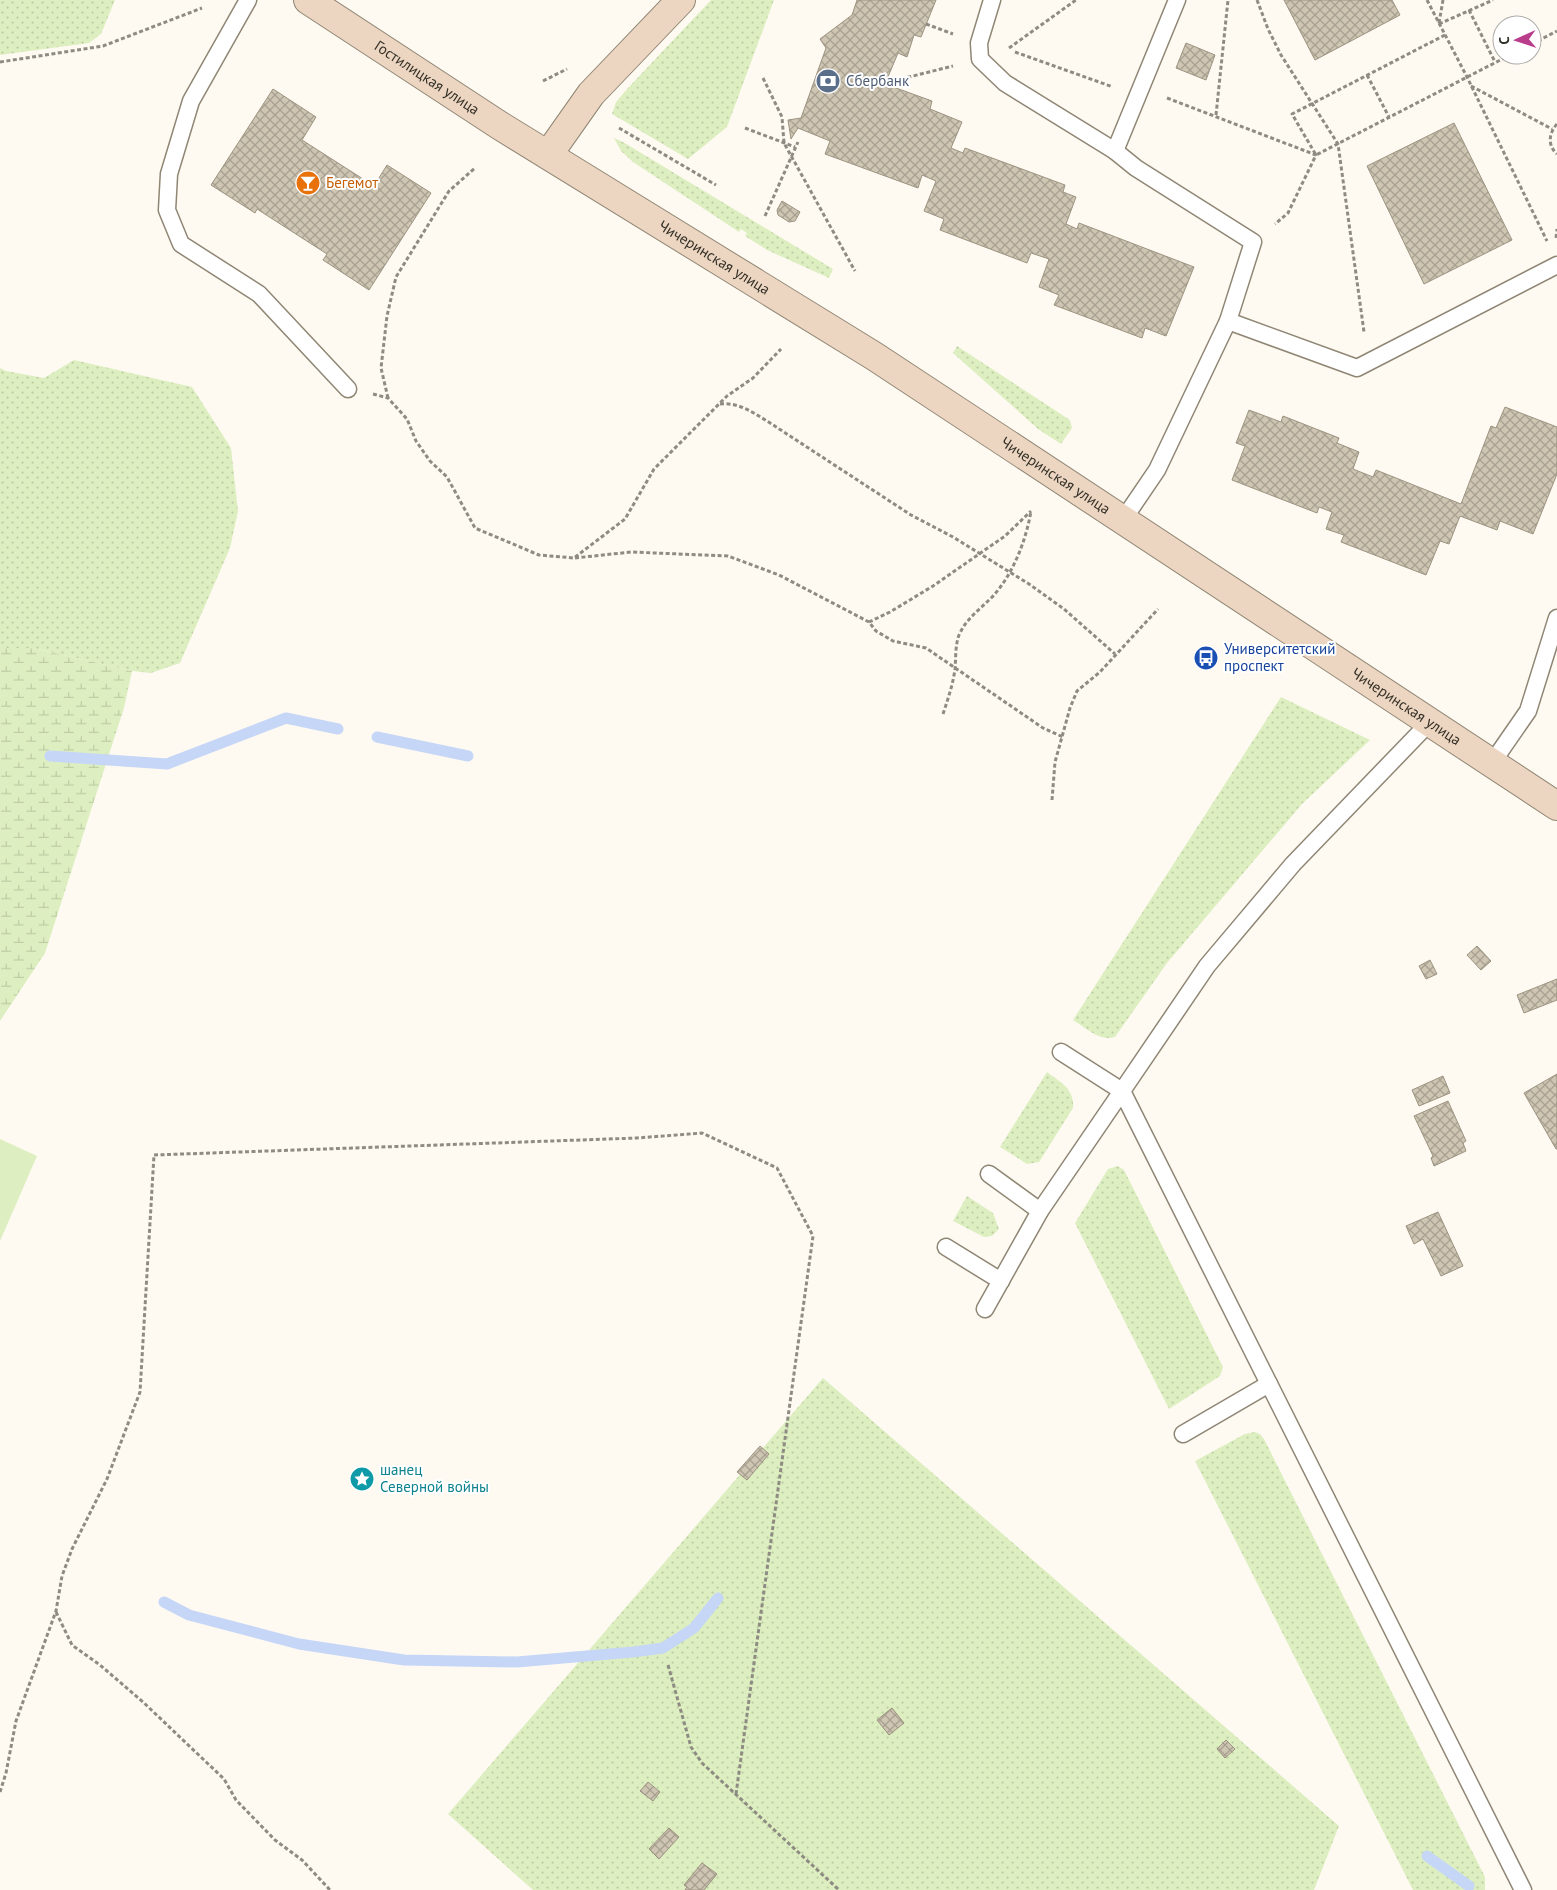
<svg xmlns="http://www.w3.org/2000/svg" width="1557" height="1890" font-family="'PT Sans',sans-serif">
	<defs>
		<pattern id="green-dots" width="8" height="8" patternUnits="userSpaceOnUse" patternTransform="scale(1.25)"><rect width="8" height="8" fill="#ddefc0"/><path d="M2 2h.1M6 6h.1" fill="none" stroke="#becda5" stroke-width="1.8" stroke-linecap="round"/></pattern>
		<pattern id="wetland-marsh" width="20" height="14" patternUnits="userSpaceOnUse" patternTransform="scale(1.25)"><rect width="20" height="14" fill="#ddefc0"/><path d="M1 5h8M5 5V1M11 12h8M15 12V8" fill="none" stroke="#becda5"/></pattern>
		<pattern id="building-cross-hatch" width="8" height="8" patternUnits="userSpaceOnUse" patternTransform="scale(1.25)"><rect width="8" height="8" fill="#cec5b2"/><path d="M0 0l8 8M0 8l8-8" fill="none" stroke="#a8a091"/></pattern>
	</defs>
	<rect width="100%" height="100%" fill="#fefaf2"/>
	<!-- green -->
	<g fill="url(#green-dots)">
		<polygon points="0,0 115,0 101,34 89,43 0,55"/>
		<polygon points="711,0 774,0 727,127 688,159 612,114 616,102 628,88"/>
		<polygon points="614,138 623,142 833,269 829,278 767,250 745,236 747,233 741,229 739,232 633,162 621,151"/>
		<polygon points="957,346 1070,420 1072,428 1061,444 1038,429 953,353"/>
		<polygon points="74,360 192,387 231,448 238,511 230,548 180,663 151,673 132,671 33,648 0,648 0,368 6,371 44,378"/>
		<path d="M1281,697L1370,740L1302,804L1167,963L1115,1037C1100,1042 1086,1028 1073,1020Z"/>
		<path d="M1047,1072C1060,1082 1075,1089 1073,1108L1039,1162L1027,1164L1000,1147Z"/>
		<polygon points="1118,1166 1124,1170 1223,1367 1220,1376 1169,1409 1075,1223 1108,1169"/>
		<polygon points="967,1196 993,1213 999,1229 992,1236 984,1237 953,1221"/>
		<polygon points="823,1378 1339,1826 1314,1890 533,1890 448,1814"/>
		<polygon points="1255,1432 1260,1434 1264,1439 1485,1877 1485,1890 1413,1890 1195,1461 1245,1434"/>
	</g>
	<!-- wetland -->
	<polygon fill="url(#wetland-marsh)" points="0,648 33,648 132,671 124,708 45,953 0,1021"/>
	<!-- pitch -->
	<polygon fill="#ddefc0" points="0,1139 37,1156 0,1241"/>
	<g fill="none" stroke-linecap="round" stroke-linejoin="round">
		<!-- stream -->
		<g stroke="#c6d6f7" stroke-width="11">
			<polyline points="377,737 468,756"/>
			<polyline points="50,756 167,764 286,718 338,729"/>
			<polyline points="164,1602 189,1615 299,1644 404,1660 517,1662 633,1652 663,1648 694,1628 718,1598"/>
			<polyline points="1427,1856 1469,1886"/>
		</g>
	</g>
	<!-- building -->
	<g fill="url(#building-cross-hatch)" stroke="#9c9381">
		<polygon points="857,0 936,0 921,37 914,35 907,57 898,53 885,84 932,101 930,109 962,122 951,148 963,153 965,148 1065,185 1063,192 1076,197 1066,224 1077,229 1079,223 1194,267 1166,336 1145,328 1142,338 1054,305 1059,295 1039,287 1049,259 1031,253 1027,263 940,230 944,219 924,211 936,181 922,175 918,188 825,154 830,141 798,128 791,139 788,120 801,118 826,48 820,39 852,15"/>
		<polygon points="1284,0 1392,0 1400,15 1315,60"/>
		<polygon points="1186,43 1215,55 1206,80 1176,68"/>
		<polygon points="273,89 316,117 302,140 374,186 387,165 431,193 369,290 323,260 327,254 257,209 255,213 211,185"/>
		<polygon points="1454,123 1512,240 1424,284 1367,166"/>
		<polygon points="782,201 800,212 795,221 789,222 778,215 777,210"/>
		<polygon points="1505,407 1557,427 1557,474 1533,534 1500,521 1497,530 1460,516 1449,544 1440,541 1426,575 1341,542 1344,535 1326,529 1332,512 1319,507 1317,513 1232,480 1245,446 1236,443 1249,410 1281,422 1283,416 1339,438 1337,443 1359,452 1353,469 1373,477 1376,470 1461,504 1491,426 1496,428"/>
		<polygon points="1477,946 1491,961 1481,970 1467,955"/>
		<polygon points="1430,960 1437,974 1426,979 1419,966"/>
		<polygon points="1557,979 1557,1000 1524,1013 1517,995"/>
		<polygon points="1557,1074 1557,1149 1556,1149 1524,1093"/>
		<polygon points="1443,1076 1450,1093 1419,1106 1412,1090"/>
		<polygon points="1448,1101 1466,1141 1463,1143 1466,1151 1434,1166 1431,1158 1433,1156 1414,1116"/>
		<polygon points="1438,1212 1463,1266 1441,1276 1423,1239 1414,1244 1406,1226"/>
		<polygon points="760,1446 769,1454 747,1480 737,1472"/>
		<polygon points="892,1708 904,1723 889,1735 877,1720"/>
		<polygon points="1226,1740 1235,1749 1225,1758 1217,1749"/>
		<polygon points="648,1782 660,1792 653,1801 640,1791"/>
		<polygon points="669,1828 679,1837 659,1859 649,1849"/>
		<polygon points="702,1863 717,1874 704,1890 685,1890 687,1887 684,1885"/>
	</g>
	<g fill="none" stroke-linecap="round" stroke-linejoin="round">
		<defs>
			<g id="lane">
				<polyline points="248,0 191,101 169,174 167,210 181,244 259,294 348,389"/>
				<polyline points="992,0 979,43 980,59 1005,83 1115,151 1136,168 1253,242 1228,321 1157,470 1123,520"/>
				<polyline points="1115,151 1177,0"/>
				<polyline points="1228,321 1357,368 1557,265"/>
				<polyline points="1430,722 1293,864 1207,966 1122,1091 1523,1890"/>
				<polyline points="1492,763 1528,711 1557,618"/>
				<polyline points="989,1174 1040,1211"/>
				<polyline points="946,1247 1001,1281"/>
				<polyline points="985,1309 1040,1211 1122,1091 1061,1052"/>
				<polyline points="1183,1434 1269,1384"/>
			</g>
			<g id="secondary">
				<path id="s1" d="M308,0L499,125L874,356L1557,806"/>
				<polyline points="548,155 591,94 681,0"/>
			</g>
		</defs>
		<!-- lane casing -->
		<use href="#lane" stroke="#8f8674" stroke-width="19"/>
		<!-- secondary casing -->
		<use href="#secondary" stroke="#8f8674" stroke-width="30"/>
		<!-- path -->
		<g stroke="#8e8b83" stroke-width="3" stroke-dasharray="4 2.5" stroke-linecap="butt">
			<polyline points="1257,0 1268,29 1281,55 1338,144 1364,332"/>
			<polyline points="1427,0 1467,77 1547,241"/>
			<polyline points="1469,10 1495,62"/>
			<polyline points="1439,23 1443,0"/>
			<polyline points="926,24 953,34"/>
			<polyline points="1439,24 1493,0"/>
			<polyline points="1445,35 1292,114 1316,155 1510,55"/>
			<polyline points="1532,44 1557,31"/>
			<polyline points="1009,48 1076,0"/>
			<polyline points="1015,52 1113,87"/>
			<polyline points="0,62 103,46 202,8"/>
			<polyline points="1367,75 1389,117"/>
			<polyline points="763,78 782,117 784,143 855,271"/>
			<polyline points="901,79 953,66"/>
			<polyline points="543,81 567,69"/>
			<polyline points="1471,86 1552,129"/>
			<polyline points="1167,98 1316,155 1288,213 1275,224"/>
			<polyline points="1216,115 1228,0"/>
			<path d="M1557,124C1549,133 1547,145 1557,154"/>
			<polyline points="619,128 716,185"/>
			<polyline points="745,128 795,147"/>
			<polyline points="765,216 798,142"/>
			<polyline points="1556,238 1557,229"/>
			<polyline points="373,394 388,398 407,419 416,441 430,461 447,477 475,528 539,555 574,558 625,519 654,469 727,396 753,378 781,349"/>
			<polyline points="388,398 381,368 387,316 396,277 449,191 475,168"/>
			<path d="M720,404C738,402 752,412 767,421L911,515L953,537L1029,584L1064,609L1115,654"/>
			<polyline points="575,558 631,552 728,556 779,575 869,622 876,631 893,641 926,648 1043,728 1063,737"/>
			<polyline points="869,622 890,612 933,586 1005,536 1031,511"/>
			<path d="M943,714C948,699 953,684 955,669C956,658 955,646 959,635C967,617 982,608 994,595C1014,572 1026,540 1031,511"/>
			<polyline points="1052,800 1055,762 1070,708 1077,691 1100,672 1158,609"/>
			<polyline points="56,1612 72,1645 100,1665 143,1702 224,1779 236,1800 275,1840 302,1860 330,1890"/>
			<polyline points="668,1665 691,1747 702,1763 839,1890"/>
			<polyline points="0,1792 6,1773 16,1721 56,1611 62,1576 72,1549 107,1479 140,1392 154,1155 637,1138 702,1133 777,1168 813,1236 736,1794"/>
		</g>
		<!-- lane -->
		<use href="#lane" stroke="#fff" stroke-width="16"/>
		<!-- secondary -->
		<use href="#secondary" stroke="#edd6c1" stroke-width="28"/>
	</g>
	<!-- icons -->
	<defs>
		<symbol id="bank-disc" viewBox="-11 -11 22 22"><circle r="9.5" fill="#5c6f8a" stroke="#fff"/><path d="M-6-4H6V4H-6ZM0-2.3a2.3 2.3 0 1 0 0 4.6a2.3 2.3 0 1 0 0-4.6Z" fill="#fff"/></symbol>
		<symbol id="bar-disc" viewBox="-11 -11 22 22"><circle r="9.5" fill="#e8710a" stroke="#fff"/><path d="M-6-5H6L.8 .8V4.5H3.5V6h-7V4.5H-.8V.8Z" fill="#fff"/></symbol>
		<symbol id="bus-disc" viewBox="-11 -11 22 22"><circle r="9.5" fill="#1a4fb4" stroke="#fff"/><path d="M-5-6H5V4H4V6H2V4H-2V6H-4V4H-5ZM-3.5-4V0h7V-4ZM-3.5 1.2v1.5H-2V1.2ZM2 1.2v1.5H3.5V1.2Z" fill="#fff"/></symbol>
		<symbol id="sight-disc" viewBox="-11 -11 22 22"><circle r="9.5" fill="#0f9aa8" stroke="#fff"/><path d="M0-6L1.8-2.2L6-1.7L2.9 1.2L3.7 5.4L0 3.3L-3.7 5.4L-2.9 1.2L-6-1.7L-1.8-2.2Z" fill="#fff"/></symbol>
	</defs>
	<g fill-rule="evenodd">
		<use href="#bank-disc" x="814" y="67" width="28" height="28"/>
		<use href="#bar-disc" x="294" y="169" width="28" height="28"/>
		<use href="#bus-disc" x="1192" y="644" width="28" height="28"/>
		<use href="#sight-disc" x="348" y="1465" width="28" height="28"/>
	</g>
	<g text-anchor="middle" stroke-width="4" stroke-linejoin="round" paint-order="stroke">
		<!-- street labels -->
		<g font-size="15" fill="#333028" stroke="#fff">
			<text dy="5" stroke="none"><textPath href="#s1" startOffset="142">Гостилицкая улица</textPath></text>
			<text dy="5" stroke="none"><textPath href="#s1" startOffset="481">Чичеринская улица</textPath></text>
			<text dy="5" stroke="none"><textPath href="#s1" startOffset="886">Чичеринская улица</textPath></text>
			<text dy="5" stroke="none"><textPath href="#s1" startOffset="1306">Чичеринская улица</textPath></text>
		</g>
		<!-- service labels -->
		<g font-size="15" fill="#4e5e75" stroke="#fff" text-anchor="start">
			<text x="846" y="86">Сбербанк</text>
		</g>
		<!-- food labels -->
		<g font-size="15" fill="#c56008" stroke="#fff" text-anchor="start">
			<text x="326" y="188">Бегемот</text>
		</g>
		<!-- transit labels -->
		<g font-size="15" fill="#164399" stroke="#fff" text-anchor="start">
			<text x="1224" y="654">Университетский<tspan x="1224" dy="17">проспект</tspan></text>
		</g>
		<!-- culture labels -->
		<g font-size="15" fill="#0d838f" stroke="#fff" text-anchor="start">
			<text x="380" y="1475">шанец<tspan x="380" dy="17">Северной войны</tspan></text>
		</g>
	</g>
	<!-- north arrow -->
	<g transform="translate(1517 40) rotate(267)"><circle r="24" fill="#ffffff" stroke="#adaca9"/>
	<path d="M0-4L9 19L0 12L-9 19Z" fill="#ba3d8c"/>
	<text y="-8" font-size="14" font-weight="bold" text-anchor="middle" fill="#333028">С</text>
	</g>
</svg>
